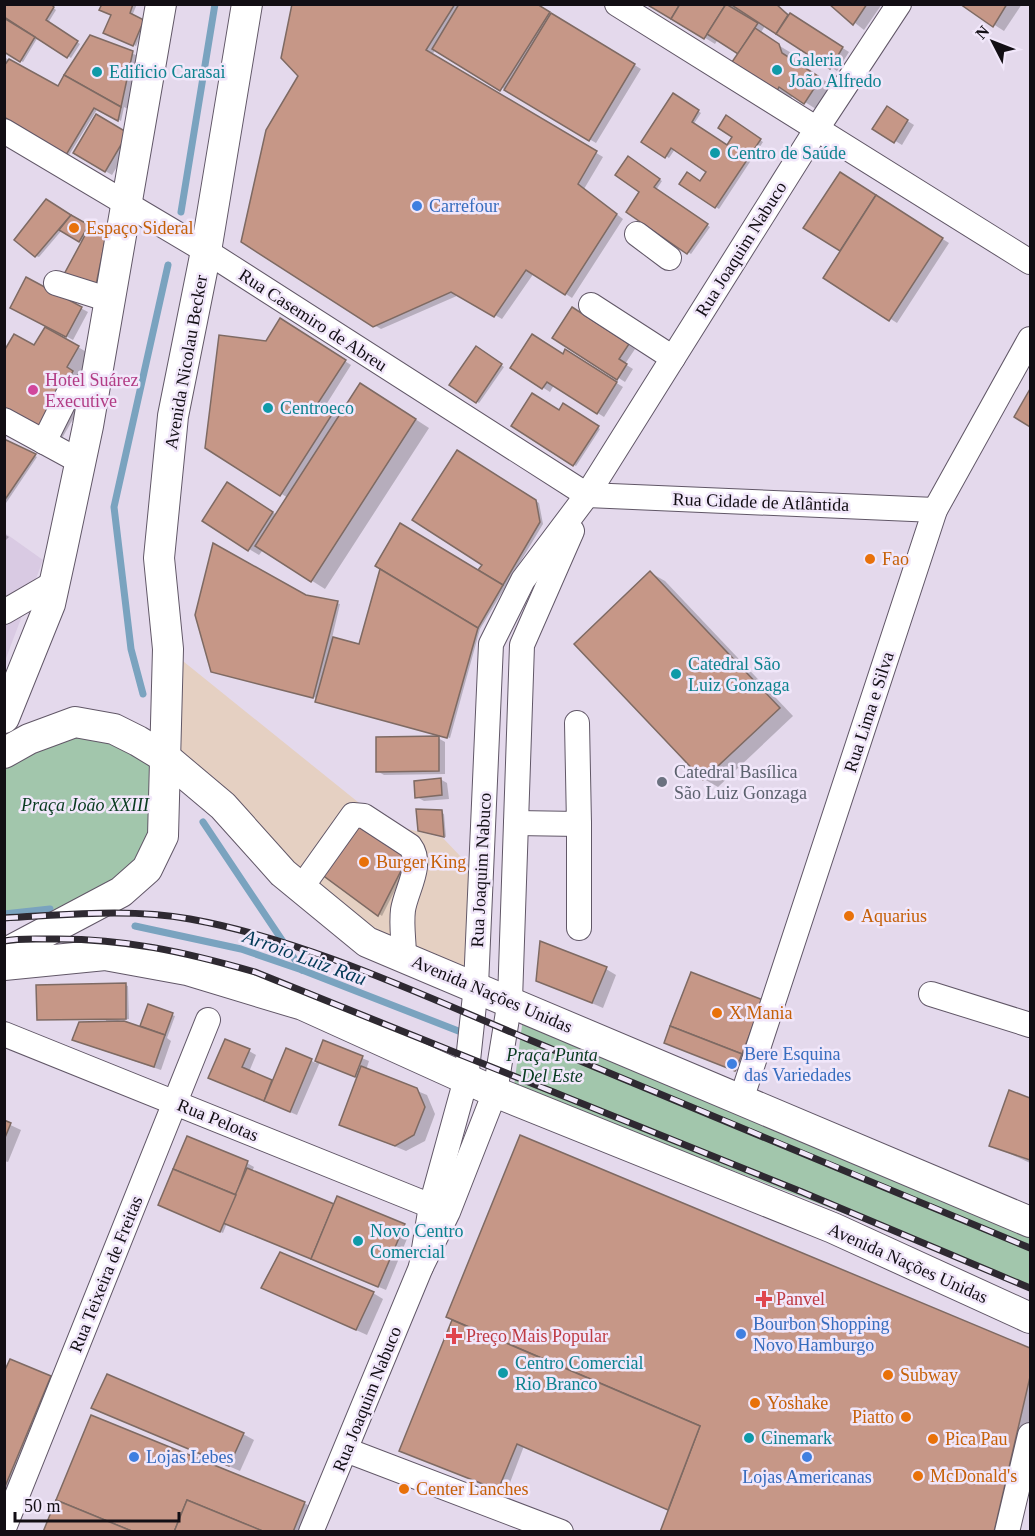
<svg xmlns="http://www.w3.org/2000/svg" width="1035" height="1536" font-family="Georgia,serif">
	<rect width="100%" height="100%" fill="#e4d9ec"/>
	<!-- commercial -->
	<polygon fill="#e5d0c2" points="168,649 384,823 443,838 481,878 476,979 404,957 166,758"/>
	<!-- built -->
	<polygon fill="#d9cae3" points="5,533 43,560 5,661"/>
	<!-- green -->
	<g fill="#a2c6ac">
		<polygon points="75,722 166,758 163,836 80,914 50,909 5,914 4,753"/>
		<polygon points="523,1018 1030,1236 1030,1285 514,1086"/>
	</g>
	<!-- shadow -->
	<g fill="#0003">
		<polygon points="49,4 56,10 48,23 80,44 71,58 38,37 23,62 4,51 13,22"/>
		<polygon points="103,4 137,4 132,16 146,23 136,46 108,34 113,15"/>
		<polygon points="293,4 535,4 641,69 596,143 436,49 432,55 603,157 584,189 623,219 572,298 534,273 502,319 459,295 381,329 374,325 300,75"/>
		<polygon points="650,4 773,4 849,52 837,71 765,26 760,34 793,54 796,63 835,87 819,111 794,95 791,98 777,90 740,53 718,39 715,44"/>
		<polygon points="831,4 882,4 864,30"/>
		<polygon points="962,4 1022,4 1004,31"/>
		<polygon points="91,36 143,58 132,111 124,107 121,121 98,108 69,155 4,115 4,57 58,88"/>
		<polygon points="674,95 701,113 693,125 727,147 734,137 726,117 763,142 719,209 681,184 701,183 709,172 675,149 669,158 643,141"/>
		<polygon points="887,108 914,125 902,145 874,128"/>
		<polygon points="134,138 112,175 75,153"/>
		<polygon points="628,158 662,181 656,190 710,227 691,254 628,211 641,192"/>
		<polygon points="850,180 949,243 897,323 825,277 842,251 806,227"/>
		<polygon points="47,201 113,242 103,287 70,281 83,243 62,230 39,257 36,256"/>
		<polygon points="27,279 88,312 73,340 12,307"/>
		<polygon points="580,313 635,349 625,364 633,369 625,382 555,337"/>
		<polygon points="281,320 351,365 324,408 340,418 375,393 429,428 325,589 263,550 259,555 249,549 238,490 277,515 288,498 207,447"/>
		<polygon points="35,347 78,347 98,359 93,384 61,440 4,409"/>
		<polygon points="476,348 504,367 479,403 451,385"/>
		<polygon points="566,351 623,387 604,417 554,385 550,392 512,368 563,356"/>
		<polygon points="564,405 600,429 576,466 513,426 559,412"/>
		<polygon points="4,440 37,457 4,506"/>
		<polygon points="458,452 539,503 543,524 480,629 450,738 319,703 317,698 216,673 306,596 340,604 332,638 360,646 479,572 484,564"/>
		<polygon points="4,534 9,537 4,542"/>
		<polygon points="651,573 665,581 793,716 718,787 704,779 576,644"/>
		<polygon points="438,738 445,742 445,774 384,775 377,771"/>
		<polygon points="440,779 447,783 449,799 424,801 417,797"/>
		<polygon points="441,812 444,814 446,837 423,831"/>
		<polygon points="412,856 382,916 319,871"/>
		<polygon points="606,969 616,975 603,1008 538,980"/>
		<polygon points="125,985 128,986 129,1019 118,1020 141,1028 148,1006 175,1016 167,1038 171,1041 161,1070 81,1043 106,1023 106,1020 38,1019"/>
		<polygon points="763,1002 742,1073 672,1046"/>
		<polygon points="324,1042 369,1061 366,1070 427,1095 435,1114 425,1141 406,1151 341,1124 358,1078 320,1062 297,1115 217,1081 249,1051 256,1055 249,1072 273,1082 287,1050 316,1063"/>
		<polygon points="1010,1092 1030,1099 1030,1163 991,1145"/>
		<polygon points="4,1122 21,1130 8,1162 4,1161"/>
		<polygon points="521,1137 1030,1350 1030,1444 1010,1532 661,1532 669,1510 524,1446 506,1493 401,1451 454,1320"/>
		<polygon points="187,1138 247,1163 254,1167 252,1172 335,1206 411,1229 386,1290 227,1223 223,1233 162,1206"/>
		<polygon points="263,1288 373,1293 383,1299 367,1335"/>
		<polygon points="4,1376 53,1379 4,1497"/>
		<polygon points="93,1408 243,1434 254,1440 240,1471"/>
		<polygon points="304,1503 315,1509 306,1532 45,1532"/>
	</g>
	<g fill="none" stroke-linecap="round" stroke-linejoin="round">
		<!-- stream -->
		<g stroke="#7aa3bf" stroke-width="7">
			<polyline points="181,212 215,4"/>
			<polyline points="143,694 131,649 114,507 168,265"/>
			<polyline points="203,822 302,970"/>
			<polyline points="4,914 50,909"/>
			<polyline points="135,926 241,949 302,970 461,1032"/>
		</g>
	</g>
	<!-- building -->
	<g fill="#c69787" stroke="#7e6a63" stroke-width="1.5">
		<polygon points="4,4 51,4 54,7 46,20 78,41 67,58 4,17"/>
		<polygon points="102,4 133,4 130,13 144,20 133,46 103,33 111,15 99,10"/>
		<polygon points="292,4 455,4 426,50 597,151 578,184 617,214 565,295 526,270 494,317 451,292 373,327 241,242 266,130 298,76 281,58"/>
		<polygon points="459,4 537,4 550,12 500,91 432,49"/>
		<polygon points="646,4 680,4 671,19"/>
		<polygon points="680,4 726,4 704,39 671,19"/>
		<polygon points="726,4 758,23 738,54 707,34"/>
		<polygon points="730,4 776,4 788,15 776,34"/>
		<polygon points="829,4 867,4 853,25"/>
		<polygon points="960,4 1007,4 993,27"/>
		<polygon points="551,13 635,64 589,141 504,90"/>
		<polygon points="790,13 843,47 830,69 776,34"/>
		<polygon points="4,18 35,37 20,62 4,52"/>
		<polygon points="755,28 779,44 782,53 821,78 804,104 779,87 777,91 732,62"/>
		<polygon points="90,35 133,51 121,107 64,75"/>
		<polygon points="9,59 58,86 64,75 121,107 118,121 94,108 66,155 4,117 4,66"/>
		<polygon points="673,93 699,110 692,122 727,145 732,137 718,128 726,115 761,139 715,208 679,184 687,172 700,181 706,172 671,148 665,158 641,142"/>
		<polygon points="887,106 908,120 894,143 872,129"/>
		<polygon points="96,114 128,133 105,172 73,153"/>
		<polygon points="628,156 660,179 654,187 708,224 687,254 626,212 639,192 615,175"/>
		<polygon points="840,172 876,195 840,251 803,228"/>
		<polygon points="876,195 943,238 889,321 823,278"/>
		<polygon points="46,199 71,215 35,257 14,240"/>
		<polygon points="71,215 89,225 79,242 59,230"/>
		<polygon points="90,226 106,236 96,285 62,278"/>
		<polygon points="26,277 82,307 66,337 10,308"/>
		<polygon points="572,307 629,344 619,359 627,364 617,380 552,338"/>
		<polygon points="280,318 346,360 318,403 333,413 280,496 205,448 219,335 266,341"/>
		<polygon points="45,327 79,346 67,367 73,371 41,430 4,410 4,351 14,334 34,345"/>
		<polygon points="532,334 563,354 565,349 617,382 597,414 547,382 542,389 510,368"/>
		<polygon points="476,346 502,364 476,403 449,385"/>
		<polygon points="360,383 416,419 311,582 255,546"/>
		<polygon points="1030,389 1030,427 1014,417"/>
		<polygon points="532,393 559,410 563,403 599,426 573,466 511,426"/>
		<polygon points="4,439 36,454 4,501"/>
		<polygon points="457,450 536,500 540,522 503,585 478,570 482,565 412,520"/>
		<polygon points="227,482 273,512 248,551 202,521"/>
		<polygon points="400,523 503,585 478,628 375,566"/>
		<polygon points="213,543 306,595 338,601 313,698 211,672 195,615"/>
		<polygon points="380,569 478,628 447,738 315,702 333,637 359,644"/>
		<polygon points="650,571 780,708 703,780 574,644"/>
		<polygon points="439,736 439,771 376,772 376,737"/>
		<polygon points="441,778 442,795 415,798 414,781"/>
		<polygon points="416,809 442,810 444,837 418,831"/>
		<polygon points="351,821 410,853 378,916 317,871"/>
		<polygon points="540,941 607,967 592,1003 536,981"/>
		<polygon points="691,972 763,1000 742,1054 670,1026"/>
		<polygon points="126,983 126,1019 37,1020 36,985"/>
		<polygon points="148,1004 173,1013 165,1035 140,1026"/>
		<polygon points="124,1021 165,1035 154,1067 72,1040 79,1022"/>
		<polygon points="670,1026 742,1054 735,1071 664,1043"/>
		<polygon points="225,1039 250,1049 242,1067 272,1080 264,1101 208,1078"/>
		<polygon points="323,1040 363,1056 355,1077 315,1061"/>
		<polygon points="286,1048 312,1059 290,1112 264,1101"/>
		<polygon points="361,1066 417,1088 425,1107 414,1135 395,1146 339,1125"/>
		<polygon points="1009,1090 1030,1098 1030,1160 989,1146"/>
		<polygon points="4,1120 11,1123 4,1140"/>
		<polygon points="520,1135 1030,1348 1030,1377 994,1532 660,1532 700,1426 446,1317"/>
		<polygon points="187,1136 248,1161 236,1195 173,1169"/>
		<polygon points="247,1168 334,1204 311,1259 223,1223"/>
		<polygon points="173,1169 236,1195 220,1232 158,1205"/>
		<polygon points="337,1196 405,1224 378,1287 311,1259"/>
		<polygon points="280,1252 374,1292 356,1330 261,1288"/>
		<polygon points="452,1320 700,1426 668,1510 517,1444 498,1490 399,1451"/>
		<polygon points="10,1359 51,1376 4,1489 4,1372"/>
		<polygon points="107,1374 244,1433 229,1466 91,1408"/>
		<polygon points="91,1415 305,1502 293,1532 265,1532 187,1500 174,1532 134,1532 56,1500"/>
		<polygon points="56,1500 134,1532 43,1532"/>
		<polygon points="187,1500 265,1532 174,1532"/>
	</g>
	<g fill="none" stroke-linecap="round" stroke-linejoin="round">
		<defs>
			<g id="minor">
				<polyline points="617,4 1030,262"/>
				<polyline points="4,131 206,251 587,495"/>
				<polyline points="637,234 669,258"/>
				<polyline points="56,283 110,300"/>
				<polyline points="591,305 673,358"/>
				<polyline points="4,420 81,462"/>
				<polyline points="44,442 70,390 96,382"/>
				<polyline points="587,495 935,510"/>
				<polyline points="4,612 54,583"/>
				<polyline points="516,823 579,824 577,723"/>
				<path d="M301,888L353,815L364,816L410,846C424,864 406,890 403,910C401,925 404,942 404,957"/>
				<polyline points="579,928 579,824"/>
				<polyline points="931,994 1030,1025"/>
				<polyline points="4,1034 431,1206"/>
				<polyline points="741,1100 935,510 1030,339"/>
				<polyline points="421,1267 431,1206 466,1079 476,986 491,644 523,580 587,495 816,130 899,4"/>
				<polyline points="346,1450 561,1532"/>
				<polyline points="4,1528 208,1020"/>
				<polyline points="311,1532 421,1267 448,1212 495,1092 510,1000 522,645 572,531"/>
				<polyline points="1007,1532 1030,1435"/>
			</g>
			<g id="major">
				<polyline points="4,718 50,604 62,549 88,426 161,4"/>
				<polyline points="4,753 29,739 75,722 114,729 138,741 166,758 223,806 283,873 367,942 1030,1222"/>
				<polyline points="4,954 121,892 147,869 163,836 168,649 159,558 173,416 206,251 247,4"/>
				<polyline points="4,965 105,955 187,970 303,1005 495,1092 833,1228 1030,1318"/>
			</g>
		</defs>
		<!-- minor casing -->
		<use href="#minor" stroke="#615767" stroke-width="26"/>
		<!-- major casing -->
		<use href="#major" stroke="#615767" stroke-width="32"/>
		<!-- minor -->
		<use href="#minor" stroke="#fff" stroke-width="24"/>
		<!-- major -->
		<use href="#major" stroke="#fff" stroke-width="30"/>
		<defs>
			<g id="rail">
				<path d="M4,918C66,915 129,908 190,919C306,940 422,995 530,1040C697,1109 864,1178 1030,1248"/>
				<path d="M4,941C19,938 35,939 51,939C123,938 185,952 255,972L802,1192L1030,1288"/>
			</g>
		</defs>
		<!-- rail casing -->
		<use href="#rail" stroke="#2e2931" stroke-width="7"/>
		<!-- rail -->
		<use href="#rail" stroke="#f1e7fa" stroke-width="4.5" stroke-dasharray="14" stroke-linecap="butt"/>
	</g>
	<!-- markers -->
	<g fill="#0f9aa8" stroke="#f1e7fa" stroke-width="2">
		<circle cx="777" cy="70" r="6"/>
		<circle cx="97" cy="72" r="6"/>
		<circle cx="715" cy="153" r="6"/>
		<circle cx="268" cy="408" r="6"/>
		<circle cx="676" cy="674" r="6"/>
		<circle cx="358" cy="1241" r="6"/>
		<circle cx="503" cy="1373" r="6"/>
		<circle cx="749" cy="1438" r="6"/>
	</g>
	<g fill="#3f7fe0" stroke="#f1e7fa" stroke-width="2">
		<circle cx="417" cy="206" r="6"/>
		<circle cx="732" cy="1064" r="6"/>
		<circle cx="741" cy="1334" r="6"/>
		<circle cx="134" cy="1457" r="6"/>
		<circle cx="807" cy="1457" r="6"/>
	</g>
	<g fill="#e8710a" stroke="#f1e7fa" stroke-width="2">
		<circle cx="74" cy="228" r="6"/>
		<circle cx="870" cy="559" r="6"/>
		<circle cx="364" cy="862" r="6"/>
		<circle cx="849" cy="916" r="6"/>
		<circle cx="717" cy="1013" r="6"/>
		<circle cx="888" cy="1375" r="6"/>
		<circle cx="755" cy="1403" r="6"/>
		<circle cx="906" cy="1417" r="6"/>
		<circle cx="933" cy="1439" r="6"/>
		<circle cx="918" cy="1476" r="6"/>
		<circle cx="404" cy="1489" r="6"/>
	</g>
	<circle fill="#d1479c" stroke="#f1e7fa" stroke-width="2" cx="33" cy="390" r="6"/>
	<circle fill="#6b7280" stroke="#f1e7fa" stroke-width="2" cx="662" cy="782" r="6"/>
	<g fill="#e0444e" stroke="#f1e7fa" stroke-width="2">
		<path d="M761 1290h6v6h6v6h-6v6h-6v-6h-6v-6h6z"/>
		<path d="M451 1327h6v6h6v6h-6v6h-6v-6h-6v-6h6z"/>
	</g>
	<g text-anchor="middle" stroke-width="5" stroke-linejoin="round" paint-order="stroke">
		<!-- culture labels -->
		<g font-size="18" fill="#0d838f" stroke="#f1e7fa" text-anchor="start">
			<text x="789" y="66">Galeria<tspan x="789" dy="21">João Alfredo</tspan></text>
			<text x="109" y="78">Edificio Carasai</text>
			<text x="727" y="159">Centro de Saúde</text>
			<text x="280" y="414">Centroeco</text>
			<text x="688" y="670">Catedral São<tspan x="688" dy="21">Luiz Gonzaga</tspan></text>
			<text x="370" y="1237">Novo Centro<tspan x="370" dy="21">Comercial</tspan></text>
			<text x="515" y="1369">Centro Comercial<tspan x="515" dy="21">Rio Branco</tspan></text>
			<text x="761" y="1444">Cinemark</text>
		</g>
		<!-- shop labels -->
		<g font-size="18" fill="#366cbe" stroke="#f1e7fa" text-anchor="start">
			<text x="429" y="212">Carrefour</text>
			<text x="744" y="1060">Bere Esquina<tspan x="744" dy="21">das Variedades</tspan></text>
			<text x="753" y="1330">Bourbon Shopping<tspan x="753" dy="21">Novo Hamburgo</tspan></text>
			<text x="146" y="1463">Lojas Lebes</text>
			<text x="807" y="1483" text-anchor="middle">Lojas Americanas</text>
		</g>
		<!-- food labels -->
		<g font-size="18" fill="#c56008" stroke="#f1e7fa" text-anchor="start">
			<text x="86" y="234">Espaço Sideral</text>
			<text x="882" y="565">Fao</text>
			<text x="376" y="868">Burger King</text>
			<text x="861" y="922">Aquarius</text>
			<text x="729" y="1019">X Mania</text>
			<text x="900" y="1381">Subway</text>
			<text x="767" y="1409">Yoshake</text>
			<text x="894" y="1423" text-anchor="end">Piatto</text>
			<text x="945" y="1445">Pica Pau</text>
			<text x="930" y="1482">McDonald's</text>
			<text x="416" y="1495">Center Lanches</text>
		</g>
		<!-- street labels -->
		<g font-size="18" fill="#120e14" stroke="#f1e7fa">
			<text transform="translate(741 249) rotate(-58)" y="6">Rua Joaquim Nabuco</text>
			<text transform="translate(313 320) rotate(33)" y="6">Rua Casemiro de Abreu</text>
			<text transform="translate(186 362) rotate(-80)" y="6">Avenida Nicolau Becker</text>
			<text transform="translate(761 502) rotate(2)" y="6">Rua Cidade de Atlântida</text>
			<text transform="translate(869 712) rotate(-72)" y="6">Rua Lima e Silva</text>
			<text transform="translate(481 870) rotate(-87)" y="6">Rua Joaquim Nabuco</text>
			<text transform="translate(492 994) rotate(23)" y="6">Avenida Nações Unidas</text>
			<text transform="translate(218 1120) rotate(22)" y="6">Rua Pelotas</text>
			<text transform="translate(908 1263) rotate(24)" y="6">Avenida Nações Unidas</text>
			<text transform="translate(106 1274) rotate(-68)" y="6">Rua Teixeira de Freitas</text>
			<text transform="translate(367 1399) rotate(-68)" y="6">Rua Joaquim Nabuco</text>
		</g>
		<!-- hotel labels -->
		<g font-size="18" fill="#b23c85" stroke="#f1e7fa" text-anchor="start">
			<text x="45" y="386">Hotel Suárez<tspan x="45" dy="21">Executive</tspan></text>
		</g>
		<!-- worship labels -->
		<g font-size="18" fill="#5b616d" stroke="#f1e7fa" text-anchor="start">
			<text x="674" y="778">Catedral Basílica<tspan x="674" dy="21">São Luiz Gonzaga</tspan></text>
		</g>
		<!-- park labels -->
		<g font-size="18" font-style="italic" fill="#083b1f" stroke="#f1e7fa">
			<text x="85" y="811">Praça João XXIII</text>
			<text x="552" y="1061">Praça Punta<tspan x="552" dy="21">Del Este</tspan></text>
		</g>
		<!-- health labels -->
		<g font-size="18" fill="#be3a42" stroke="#f1e7fa" text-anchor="start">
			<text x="776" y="1305">Panvel</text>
			<text x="466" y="1342">Preço Mais Popular</text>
		</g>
		<!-- water labels -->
		<g font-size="20" font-style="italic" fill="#033a57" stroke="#f1e7fa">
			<text transform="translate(305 957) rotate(20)" y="7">Arroio Luiz Rau</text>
		</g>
	</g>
	<!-- border -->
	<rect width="1035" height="1536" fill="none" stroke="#120e14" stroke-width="12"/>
	<!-- north arrow -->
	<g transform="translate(993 42) rotate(312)" stroke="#f1e7fa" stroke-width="4.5" paint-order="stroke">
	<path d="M0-4.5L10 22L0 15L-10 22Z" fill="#120e14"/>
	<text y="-9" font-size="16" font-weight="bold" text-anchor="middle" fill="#120e14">N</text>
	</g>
	<!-- scale -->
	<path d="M15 1512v9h164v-9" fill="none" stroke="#120e14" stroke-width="3"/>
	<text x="24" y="1512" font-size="18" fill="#120e14" stroke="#f1e7fa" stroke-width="4.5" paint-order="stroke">50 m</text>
</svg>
